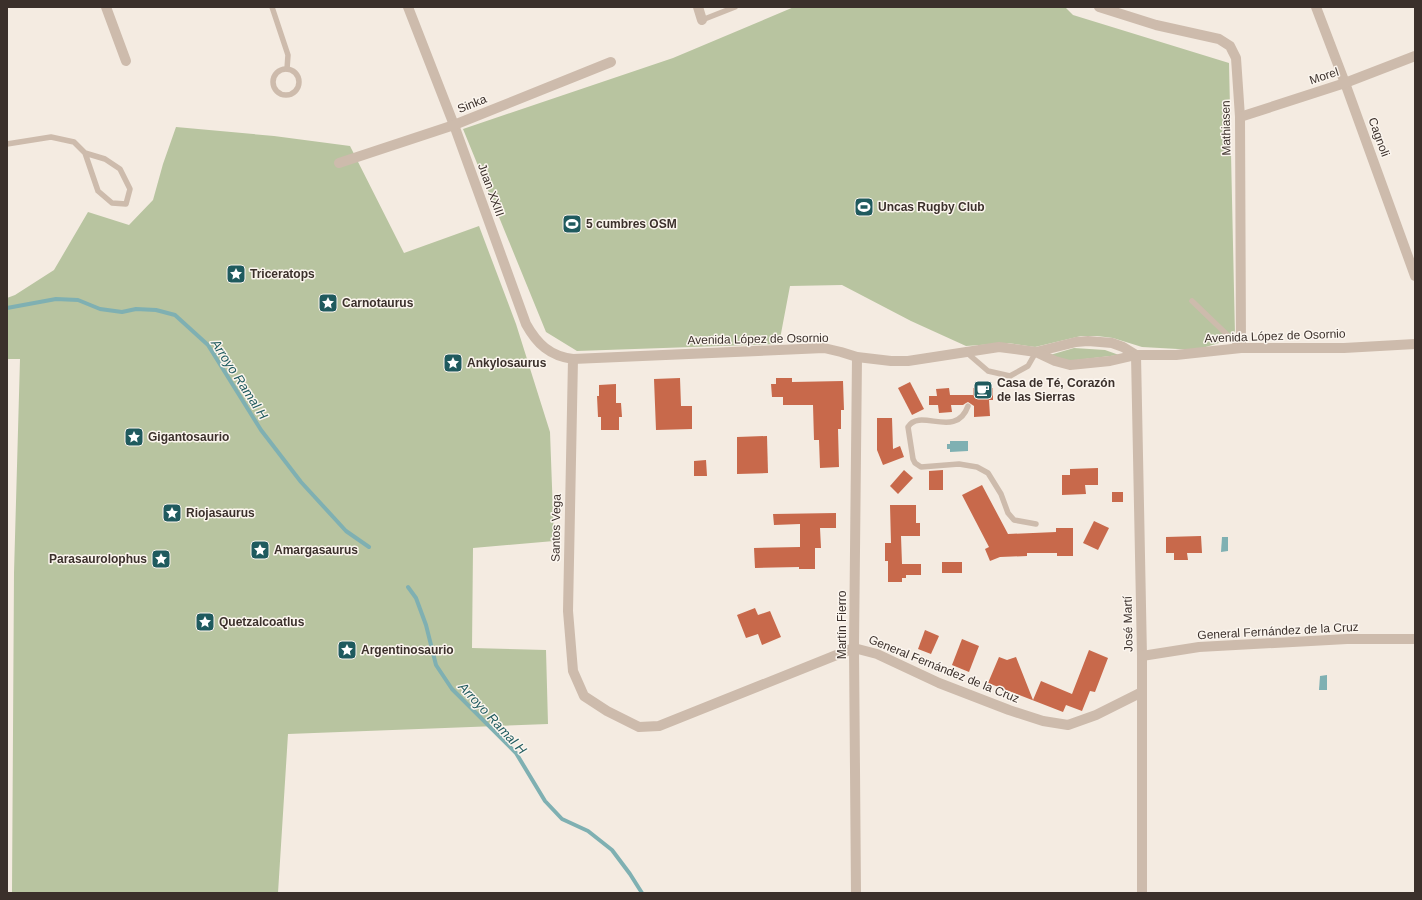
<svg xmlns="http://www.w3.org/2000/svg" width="1422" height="900" font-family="Arial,sans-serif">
	<rect width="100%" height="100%" fill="#f4ebe1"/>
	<!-- green -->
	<g fill="#b8c4a0">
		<polygon points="794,7 1065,7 1073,15 1229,63 1235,335 1232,339 1196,350 1142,347 1113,338 1097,336 1081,336 1035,347 1008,343 966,346 911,321 842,285 790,286 779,344 577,351 546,332 463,129 673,58"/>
		<polygon points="176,127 274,136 350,146 404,253 479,226 516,324 550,432 554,541 473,548 472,648 546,650 548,724 288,734 278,893 12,893 14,573 20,359 7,359 7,298 15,295 54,270 88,212 129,225 153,200 163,164"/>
		<polygon points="1074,348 1105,350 1119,355 1068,361 1050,355"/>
	</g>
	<!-- water -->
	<g fill="#7fb0b2">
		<polygon points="950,441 968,441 968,451 950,452 950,449 947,449 947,444 950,444"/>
		<polygon points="1222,537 1228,537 1228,551 1221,552"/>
		<polygon points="1327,675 1327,690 1319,690 1320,676"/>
	</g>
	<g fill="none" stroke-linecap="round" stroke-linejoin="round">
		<!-- stream -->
		<g stroke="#7fb0b2" stroke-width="4">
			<polyline points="7,308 56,299 78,300 100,309 122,312 136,309 156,310 175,315 208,345 261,430 301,482 346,531 369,547"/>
			<polyline points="408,587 416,598 426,625 436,665 452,689 516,753 545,801 562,819 588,831 612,850 630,874 642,893"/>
		</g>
	</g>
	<!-- building -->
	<g fill="#c8694b">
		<polygon points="680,378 681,406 692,406 692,429 656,430 654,379"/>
		<polygon points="776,378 792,378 792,382 843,381 844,410 841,410 841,429 838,429 839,467 820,468 819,440 814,440 813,405 783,405 783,397 772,397 771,384 776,384"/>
		<polygon points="910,382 924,409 912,415 898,388"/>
		<polygon points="616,384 616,403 621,403 622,417 619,417 619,430 601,430 601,417 598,417 597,396 599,396 599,385"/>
		<polygon points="949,388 950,395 973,395 973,388 993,388 993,400 989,400 990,416 974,417 974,406 968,402 966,403 963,405 951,405 952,412 939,413 938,405 929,405 929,396 937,396 936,389"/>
		<polygon points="877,418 892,418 893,449 900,446 904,457 883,465 877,450"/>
		<polygon points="767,436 768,473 737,474 737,437"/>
		<polygon points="706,460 707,476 694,476 694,461"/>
		<polygon points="1098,468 1098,485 1085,485 1086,494 1062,495 1062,475 1070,475 1070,469"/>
		<polygon points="904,470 913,478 898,494 890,486"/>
		<polygon points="943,470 943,490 929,490 929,471"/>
		<polygon points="982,485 1008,534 1056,532 1056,528 1073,528 1073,556 1057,556 1057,553 1027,553 1027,556 1000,557 990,561 985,549 989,547 962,495"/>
		<rect x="1112" y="492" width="11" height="10"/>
		<polygon points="890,505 916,505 916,523 920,523 920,536 901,536 902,564 921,564 921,575 906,575 906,578 902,578 902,582 888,582 888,561 885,561 885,543 891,543"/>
		<polygon points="836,513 836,528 820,528 821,548 815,548 815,569 799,569 799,567 755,568 754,548 800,547 800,524 774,525 773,514"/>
		<polygon points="1094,521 1109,528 1098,550 1083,543"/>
		<polygon points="1201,536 1202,553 1187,553 1188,560 1174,560 1174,553 1166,553 1166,537"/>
		<rect x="942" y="562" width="20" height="11"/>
		<polygon points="755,608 758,615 770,611 781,637 762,645 758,634 746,638 737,615"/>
		<polygon points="925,630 939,636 931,654 918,649"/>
		<polygon points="962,639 979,646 969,672 952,665"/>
		<polygon points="1089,650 1108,658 1095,692 1090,691 1082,711 1066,705 1063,712 988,683 999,657 1007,660 1016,657 1033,700 1041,681 1072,694"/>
	</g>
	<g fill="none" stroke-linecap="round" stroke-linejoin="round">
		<!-- service -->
		<g stroke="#cdbbac" stroke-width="5.5">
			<polyline points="272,7 288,55 287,69"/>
			<polyline points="702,20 735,7"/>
			<circle cx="286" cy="82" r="13"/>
			<polyline points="7,144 51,137 74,142 85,153 98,191 112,203 126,204 130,189 120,169 105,159 85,153"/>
			<polyline points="1192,301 1241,348"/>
			<polyline points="966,352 988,371 1010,376 1028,366 1036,352"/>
			<path d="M968,406C956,440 920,407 908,427L913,459L915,463L921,467L959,464L977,467L988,473L1001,494L1008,513L1014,520L1036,524"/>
		</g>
		<!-- minor -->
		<g stroke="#cdbbac" stroke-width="10">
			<polyline points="106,7 126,61"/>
			<path d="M408,7L454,125L526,324C537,344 550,356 573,359L568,611L573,671L584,696L607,711L639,727L659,726L854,648L877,654L939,683L1009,710L1043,721L1068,725L1096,715L1142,692"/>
			<polyline points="698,7 702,20"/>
			<polyline points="1099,7 1156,25 1219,39 1230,46 1236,58 1240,117 1241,348"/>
			<polyline points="1316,7 1345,83 1415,276"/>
			<polyline points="1240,117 1345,83 1415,56"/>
			<polyline points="339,163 454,125 611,62"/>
			<polyline points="1136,355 1142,656 1142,893"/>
			<polyline points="1142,656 1199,647 1347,639 1415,639"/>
			<polyline points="856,893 854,648 857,357"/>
		</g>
		<!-- tertiary -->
		<g stroke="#cdbbac" stroke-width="10">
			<polyline points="1036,352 1076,342 1088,341 1112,343 1123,347 1136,355"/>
			<polyline points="573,359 824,348 841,352 857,357 891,361 908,361 999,347 1036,352 1055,361 1070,365 1110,361 1136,355 1176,355 1241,348 1344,348 1415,344"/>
		</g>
	</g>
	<!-- icons -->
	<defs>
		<symbol id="stadium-square" viewBox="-11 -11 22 22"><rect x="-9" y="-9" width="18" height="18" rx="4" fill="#1f5a5e" stroke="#fbf5ee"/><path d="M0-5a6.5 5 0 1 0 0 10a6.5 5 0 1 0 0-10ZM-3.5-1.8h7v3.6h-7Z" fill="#fff"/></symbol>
		<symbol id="sight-square" viewBox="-11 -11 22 22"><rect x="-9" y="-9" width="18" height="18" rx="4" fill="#1f5a5e" stroke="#fbf5ee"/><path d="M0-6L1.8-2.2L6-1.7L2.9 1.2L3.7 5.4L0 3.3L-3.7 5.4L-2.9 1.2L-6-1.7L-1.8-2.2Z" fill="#fff"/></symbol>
		<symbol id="cafe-square" viewBox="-11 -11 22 22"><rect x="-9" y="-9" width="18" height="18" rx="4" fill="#1f5a5e" stroke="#fbf5ee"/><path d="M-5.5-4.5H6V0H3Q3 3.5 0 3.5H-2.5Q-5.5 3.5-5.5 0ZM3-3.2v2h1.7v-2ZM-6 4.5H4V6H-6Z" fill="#fff"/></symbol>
	</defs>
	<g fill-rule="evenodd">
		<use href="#stadium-square" x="853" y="196" width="22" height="22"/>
		<use href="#stadium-square" x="561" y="213" width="22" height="22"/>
		<use href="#sight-square" x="225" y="263" width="22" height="22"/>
		<use href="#sight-square" x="317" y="292" width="22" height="22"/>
		<use href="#sight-square" x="442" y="352" width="22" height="22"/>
		<use href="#cafe-square" x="972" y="379" width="22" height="22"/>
		<use href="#sight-square" x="123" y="426" width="22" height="22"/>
		<use href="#sight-square" x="161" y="502" width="22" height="22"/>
		<use href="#sight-square" x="249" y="539" width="22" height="22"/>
		<use href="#sight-square" x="150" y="548" width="22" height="22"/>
		<use href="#sight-square" x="194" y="611" width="22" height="22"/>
		<use href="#sight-square" x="336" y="639" width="22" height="22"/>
	</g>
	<g text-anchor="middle" stroke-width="3" stroke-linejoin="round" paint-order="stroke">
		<!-- street labels -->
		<g font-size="12" fill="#3b302b" stroke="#fbf5ee">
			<text transform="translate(1324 76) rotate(-18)" y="4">Morel</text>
			<text transform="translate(472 104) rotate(-22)" y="4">Sinka</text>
			<text transform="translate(1226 128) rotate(-91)" y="4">Mathiasen</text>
			<text transform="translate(1379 137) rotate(70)" y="4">Cagnoli</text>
			<text transform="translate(491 190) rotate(70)" y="4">Juan XXIII</text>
			<text transform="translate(1275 336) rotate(-2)" y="4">Avenida López de Osornio</text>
			<text transform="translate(758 339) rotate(-1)" y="4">Avenida López de Osornio</text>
			<text transform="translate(556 528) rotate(-89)" y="4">Santos Vega</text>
			<text transform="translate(1128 624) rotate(-91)" y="4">José Martí</text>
			<text transform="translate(842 625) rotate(-90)" y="4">Martín Fierro</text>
			<text transform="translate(1278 631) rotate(-3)" y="4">General Fernández de la Cruz</text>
			<text transform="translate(944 669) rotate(22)" y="4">General Fernández de la Cruz</text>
		</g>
		<!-- poi labels -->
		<g font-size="12" font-weight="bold" fill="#3b302b" stroke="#fbf5ee" text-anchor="start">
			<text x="878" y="211">Uncas Rugby Club</text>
			<text x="586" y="228">5 cumbres OSM</text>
			<text x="250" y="278">Triceratops</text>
			<text x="342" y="307">Carnotaurus</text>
			<text x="467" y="367">Ankylosaurus</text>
			<text x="997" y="387">Casa de Té, Corazón<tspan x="997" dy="14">de las Sierras</tspan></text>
			<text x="148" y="441">Gigantosaurio</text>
			<text x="186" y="517">Riojasaurus</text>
			<text x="274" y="554">Amargasaurus</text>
			<text x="147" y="563" text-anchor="end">Parasaurolophus</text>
			<text x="219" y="626">Quetzalcoatlus</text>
			<text x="361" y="654">Argentinosaurio</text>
		</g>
		<!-- water labels -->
		<g font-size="13" font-style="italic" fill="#1f5a5e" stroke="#fbf5ee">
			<text transform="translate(240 379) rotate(57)" y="5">Arroyo Ramal H</text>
			<text transform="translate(493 718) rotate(47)" y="5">Arroyo Ramal H</text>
		</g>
	</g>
	<!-- border -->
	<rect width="1422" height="900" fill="none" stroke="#3b302b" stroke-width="16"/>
</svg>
